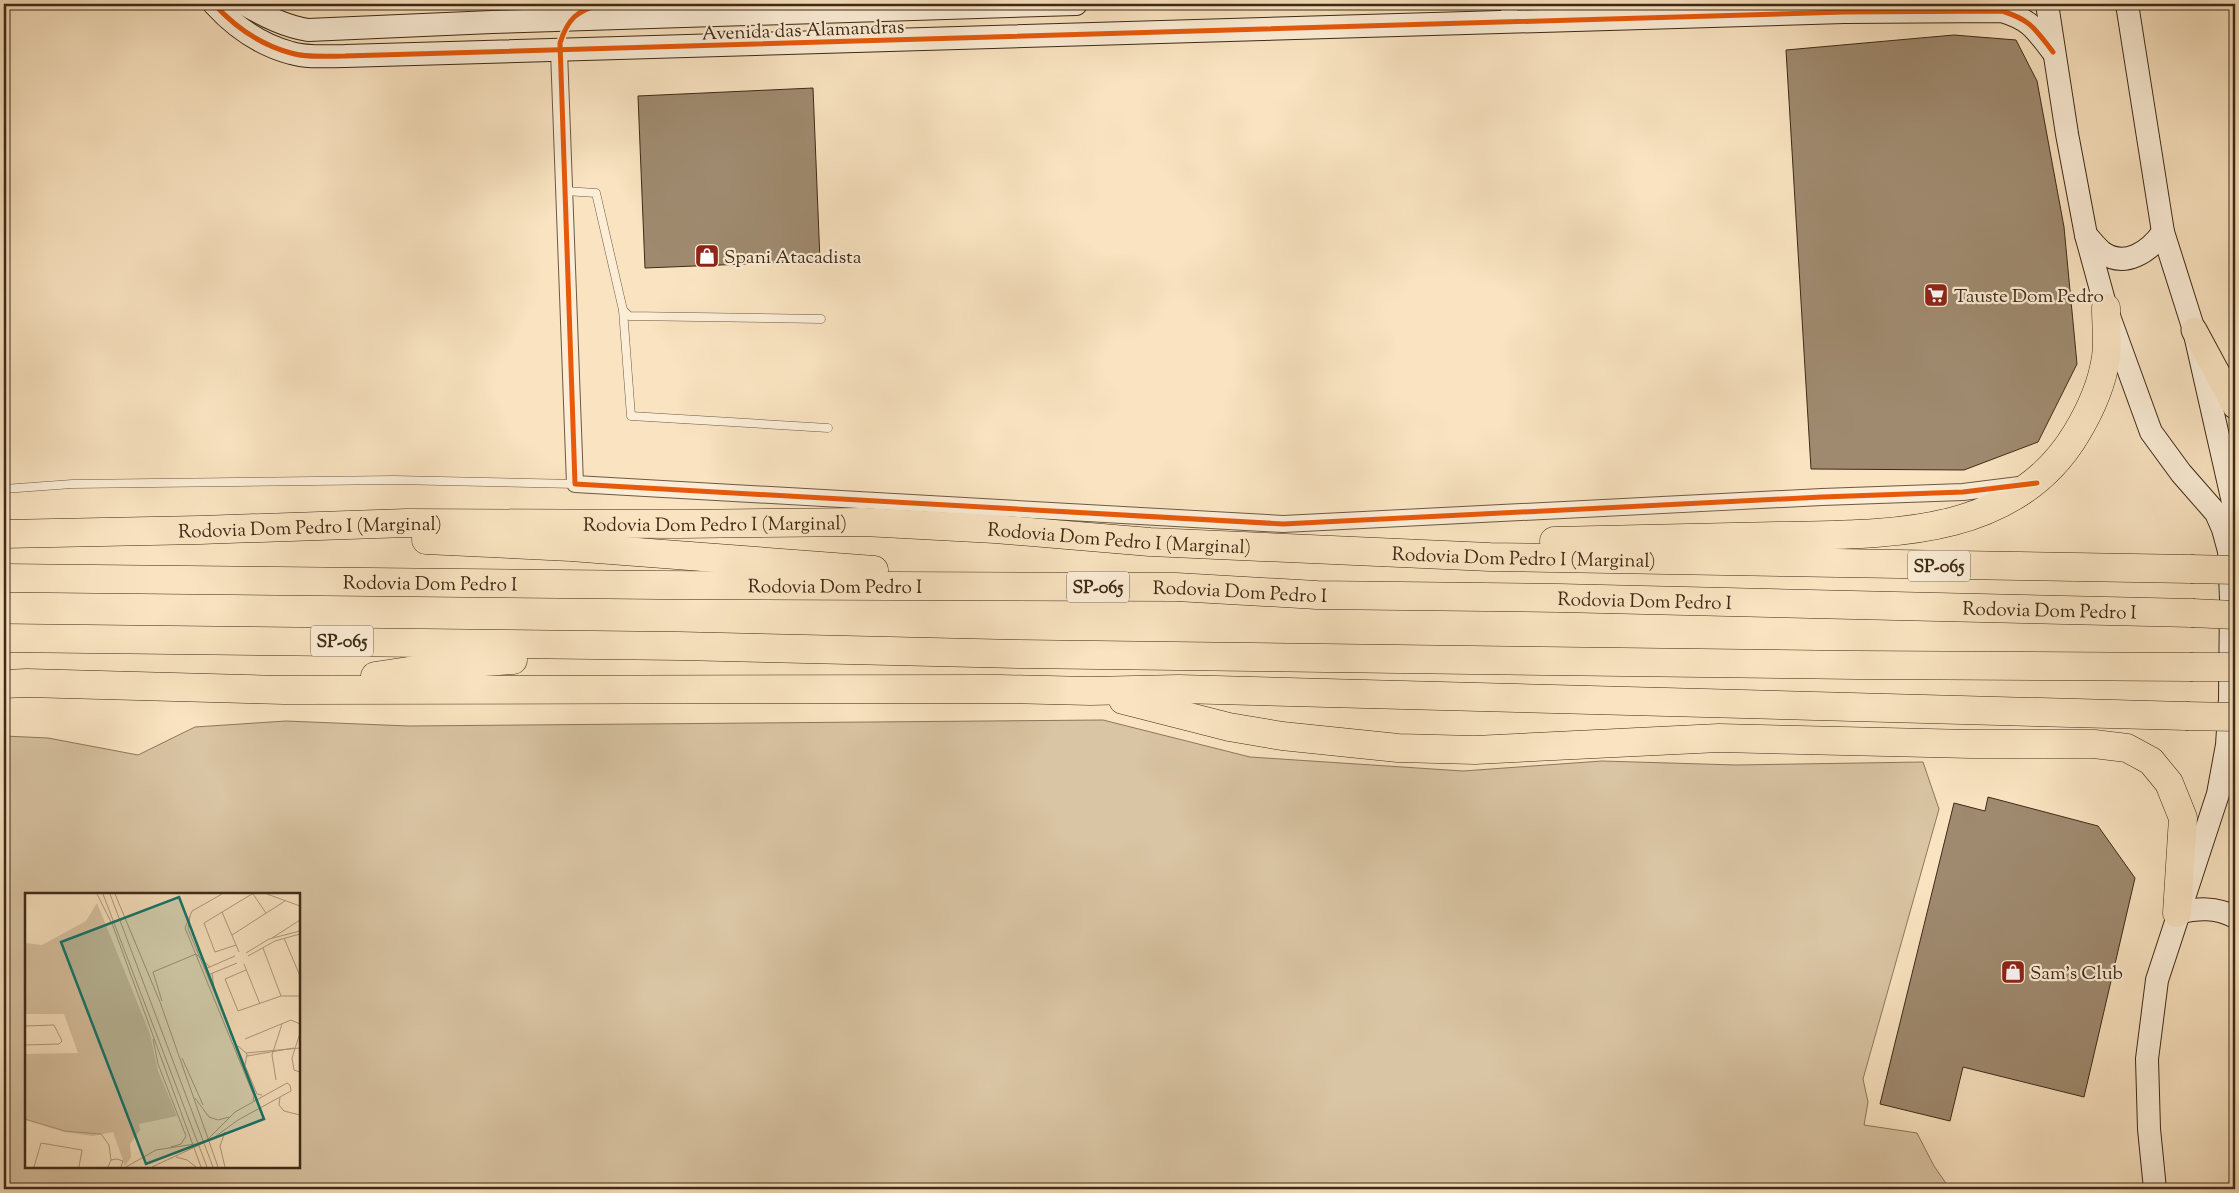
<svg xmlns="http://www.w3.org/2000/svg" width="2239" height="1193" font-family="'Sorts Mill Goudy',serif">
	<rect width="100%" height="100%" fill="#f9e3c0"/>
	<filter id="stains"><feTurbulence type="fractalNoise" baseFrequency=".004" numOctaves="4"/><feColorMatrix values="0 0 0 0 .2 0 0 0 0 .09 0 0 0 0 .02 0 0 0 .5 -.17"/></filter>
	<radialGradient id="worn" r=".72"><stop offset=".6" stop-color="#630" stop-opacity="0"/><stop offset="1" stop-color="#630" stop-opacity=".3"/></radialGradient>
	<!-- green -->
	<path fill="#d9c4a3" stroke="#8c775d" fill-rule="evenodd" d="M1103,720L1250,757L1463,771L1602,761L1736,765L1923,762L1939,809L1863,1079L1868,1102L1864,1125L1917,1133L1934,1166L1950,1189H4V736L48,738L138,755L195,727L286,721L409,726ZM26,894H299V1167H26Z"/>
	<!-- building -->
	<g fill="#9f8a6f" stroke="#3e2a17">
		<polygon points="1954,35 2016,40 2037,81 2064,227 2077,364 2038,442 1964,470 1811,469 1786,50"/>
		<polygon points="813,88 820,261 645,268 638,96"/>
		<polygon points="1988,797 2098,826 2135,878 2084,1097 1963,1067 1950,1121 1880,1104 1954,803 1985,811"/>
	</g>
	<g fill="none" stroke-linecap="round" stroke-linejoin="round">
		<defs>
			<g id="lane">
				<polyline points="565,191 596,193 623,310 631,416 828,428"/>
				<polyline points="623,310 629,316 821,319"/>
				<polyline points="4,489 72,484 394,480 575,484"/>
			</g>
			<g id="street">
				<polyline points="1508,22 1510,4"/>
				<polyline points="559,51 575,484 1283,524 1822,497 1963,492 2019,485"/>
			</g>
			<g id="secondary">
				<path d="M214,4C235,27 261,45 291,53C308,58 328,56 345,56L1844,12L2002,11C2031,20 2035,29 2053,52"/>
				<path d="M244,4C265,16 284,26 308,30L492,22L1076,4"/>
				<polyline points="2047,4 2067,134 2086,235 2106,308 2151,432 2181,473 2216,513 2223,529 2229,551 2231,599 2230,699 2227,745 2218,794 2157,980 2147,1059 2149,1129 2155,1189"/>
				<polyline points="2127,4 2163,232 2194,330 2235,511"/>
				<path d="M2086,235C2091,240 2096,247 2102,252C2125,269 2150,251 2163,232"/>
				<path d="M2177,913C2198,908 2216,907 2235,917"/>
			</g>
			<polyline id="primary" points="2194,330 2235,406"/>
			<g id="highway">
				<path id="s1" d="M4,534L200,530L407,523L679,524L864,522L995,529L1150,542L1490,557L2191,569"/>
				<polyline points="426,540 571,547 874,570"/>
				<path d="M1554,541C1628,539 1703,538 1777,536C1885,534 2013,539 2076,434C2090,411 2102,385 2106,357C2108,341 2106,324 2106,308"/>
				<path id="s2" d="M4,578L658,585L1176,587L1317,595L1559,598L2192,613"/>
				<polyline points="4,638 679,646 1019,654 1856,665 2190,667"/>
				<polyline points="375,676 455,664 513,660"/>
				<polyline points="4,684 27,683 284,690 1001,689 1090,691 1179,689 2186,716"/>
				<polyline points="1123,700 1229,727 1282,736 1398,748 1475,750 1719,738 1971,744 2094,744 2127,748 2151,761 2169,783 2183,818 2177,913"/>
			</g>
		</defs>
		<!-- lane casing -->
		<use href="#lane" stroke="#6d5841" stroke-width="9"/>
		<!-- street casing -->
		<use href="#street" stroke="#6d5841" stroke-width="18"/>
		<!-- secondary casing -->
		<use href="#secondary" stroke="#3e2a17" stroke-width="24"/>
		<!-- primary casing -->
		<use href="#primary" stroke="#3e2a17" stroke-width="27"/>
		<!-- highway casing -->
		<use href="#highway" stroke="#3e2a17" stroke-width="29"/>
		<!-- lane -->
		<use href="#lane" stroke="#fbedd6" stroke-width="8"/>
		<!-- street -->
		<use href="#street" stroke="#fbedd6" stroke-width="16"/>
		<!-- secondary -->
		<use href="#secondary" stroke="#fbedd6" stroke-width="22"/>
		<!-- primary -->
		<use href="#primary" stroke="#f9e3c0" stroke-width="25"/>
		<!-- highway -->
		<use href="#highway" stroke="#f9e3c0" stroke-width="28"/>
		<defs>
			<g id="highway-bridge">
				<polyline points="2191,569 2235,570"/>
				<polyline points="2192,613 2235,615"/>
				<polyline points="2190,667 2235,667"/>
				<polyline points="2186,716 2235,717"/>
			</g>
		</defs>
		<!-- highway-bridge casing -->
		<use href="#highway-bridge" stroke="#3e2a17" stroke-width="29" stroke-linecap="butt"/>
		<!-- highway-bridge -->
		<use href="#highway-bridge" stroke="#f9e3c0" stroke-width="28"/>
		<defs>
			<g id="cycleway">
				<path d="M214,4C235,27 261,45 291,53C308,58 328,56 345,56L1844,12L2002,11C2031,20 2035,29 2053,52"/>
				<path d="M601,4C577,11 568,18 560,43L575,484L1283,524L1822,497L1963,492L2037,483"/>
			</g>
		</defs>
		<!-- cycleway casing -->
		<use href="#cycleway" stroke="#fbedd6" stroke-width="8"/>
		<!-- cycleway -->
		<use href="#cycleway" stroke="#e8590c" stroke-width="5"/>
	</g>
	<!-- icons -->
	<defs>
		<symbol id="shop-square" viewBox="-11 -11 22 22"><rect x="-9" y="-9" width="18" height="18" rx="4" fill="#8f2418" stroke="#fbedd6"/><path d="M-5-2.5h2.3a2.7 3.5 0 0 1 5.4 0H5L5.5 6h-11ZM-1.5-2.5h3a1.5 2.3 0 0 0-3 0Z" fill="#fff"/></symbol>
		<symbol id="supermarket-square" viewBox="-11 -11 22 22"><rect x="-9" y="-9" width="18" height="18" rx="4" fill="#8f2418" stroke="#fbedd6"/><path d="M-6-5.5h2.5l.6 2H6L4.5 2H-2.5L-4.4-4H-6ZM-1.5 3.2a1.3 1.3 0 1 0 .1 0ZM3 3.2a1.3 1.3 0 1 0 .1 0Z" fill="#fff"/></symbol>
	</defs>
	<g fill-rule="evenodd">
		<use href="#shop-square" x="693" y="242" width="28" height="28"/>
		<use href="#supermarket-square" x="1922" y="281" width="28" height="28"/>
		<use href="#shop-square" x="1999" y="958" width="28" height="28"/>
	</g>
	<g text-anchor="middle" stroke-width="4.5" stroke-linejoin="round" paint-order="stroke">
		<!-- shield labels -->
		<g fill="#fbedd6" stroke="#776450" stroke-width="1">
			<rect x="1908" y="550.5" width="62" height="31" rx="4"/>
			<rect x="1067" y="571.5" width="62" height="31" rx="4"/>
			<rect x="311" y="625.5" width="62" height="31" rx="4"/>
		</g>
		<g font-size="18" font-weight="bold" fill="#3e2a17">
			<text x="1939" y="572">SP-065</text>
			<text x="1098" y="593">SP-065</text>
			<text x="342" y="647">SP-065</text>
		</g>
		<!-- street labels -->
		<g font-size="19" fill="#3e2a17" stroke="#fbedd6">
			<text transform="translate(803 29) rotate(-2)" y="7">Avenida das Alamandras</text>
			<text dy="7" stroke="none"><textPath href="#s1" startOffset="711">Rodovia Dom Pedro I (Marginal)</textPath></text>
			<text dy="7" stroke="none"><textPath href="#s1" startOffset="306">Rodovia Dom Pedro I (Marginal)</textPath></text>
			<text dy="7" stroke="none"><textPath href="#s1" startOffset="1116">Rodovia Dom Pedro I (Marginal)</textPath></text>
			<text dy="7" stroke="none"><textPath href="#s1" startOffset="1521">Rodovia Dom Pedro I (Marginal)</textPath></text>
			<text dy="7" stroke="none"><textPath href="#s2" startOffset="426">Rodovia Dom Pedro I</textPath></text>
			<text dy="7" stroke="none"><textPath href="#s2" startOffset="831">Rodovia Dom Pedro I</textPath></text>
			<text dy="7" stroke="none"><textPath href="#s2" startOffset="1236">Rodovia Dom Pedro I</textPath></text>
			<text dy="7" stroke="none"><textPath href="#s2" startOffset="1641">Rodovia Dom Pedro I</textPath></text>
			<text dy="7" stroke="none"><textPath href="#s2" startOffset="2046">Rodovia Dom Pedro I</textPath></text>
		</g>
		<!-- poi labels -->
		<g font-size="19" fill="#3e2a17" stroke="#fbedd6" text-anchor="start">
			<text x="724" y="263">Spani Atacadista</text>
			<text x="1954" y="302">Tauste Dom Pedro</text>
			<text x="2030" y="979">Sam's Club</text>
		</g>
	</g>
	<!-- overview -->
	<g transform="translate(25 893)">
		<rect width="275" height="275" fill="#f9e3c0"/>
		<path d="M72,10L125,141L133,178L152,223L114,231L115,237L105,251L106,264L100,273L88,239L68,243L39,239L0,227V161L53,160L39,121H0V50L17,52L61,28Z" fill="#d9c4a3"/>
		<path fill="none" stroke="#ae997c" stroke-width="1" d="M72,1L88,33L176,274M78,1L182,274M85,1L188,274M90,1L135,109L193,274M197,1L167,18L160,35L229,203L228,208M228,1L241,20M242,1L275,13M197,19L214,59M165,23L163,36L232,201L237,202M207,42L260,8M247,45L275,27M259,45L275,83M211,52L190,59L179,30L227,1M238,55L256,103M221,60L244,46L275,38M223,63L250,48L275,41M219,71L235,111M180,76L210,63M221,77L200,86L213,118L256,103H275M187,80L189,96M183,82L212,70M137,108L128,79L171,61L185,74M0,133L29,132L37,148L34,151L0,152M275,140L267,165L269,177L275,179M128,146L133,171L161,243L156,251L146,254M220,146L266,127L275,131M213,153L222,161L220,172M221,160L275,155M222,163L269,155M157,165L178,212M251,187L247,162L257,131M255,204L254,212L259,218M170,205L184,224L193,227L204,224M259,218L275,222M0,226L40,238L76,241L84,252L86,267M200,239L195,253L200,274M151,264L162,267L171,274M9,274L16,250L57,257L54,274M83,274L86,267L92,266L98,268L96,274M101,274L131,257L170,251M127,274L187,246L213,227L266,198L265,192L262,190L210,219L182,247"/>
		<path fill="#0f766e" fill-opacity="0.15" stroke="#0f766e" stroke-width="2.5" d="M154,4L239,226L121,271L36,49Z"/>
		<rect width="275" height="275" fill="none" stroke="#3e2a17" stroke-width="2.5"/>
	</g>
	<!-- margin -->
	<rect width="2239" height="1193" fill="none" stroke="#f9e3c0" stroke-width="20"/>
	<rect x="5" y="5" width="2229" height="1183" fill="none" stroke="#3e2a17" stroke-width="2.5"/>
	<rect x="10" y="10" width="2219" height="1173" fill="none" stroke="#3e2a17"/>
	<rect width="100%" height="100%" filter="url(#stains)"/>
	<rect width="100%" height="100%" fill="url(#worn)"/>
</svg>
